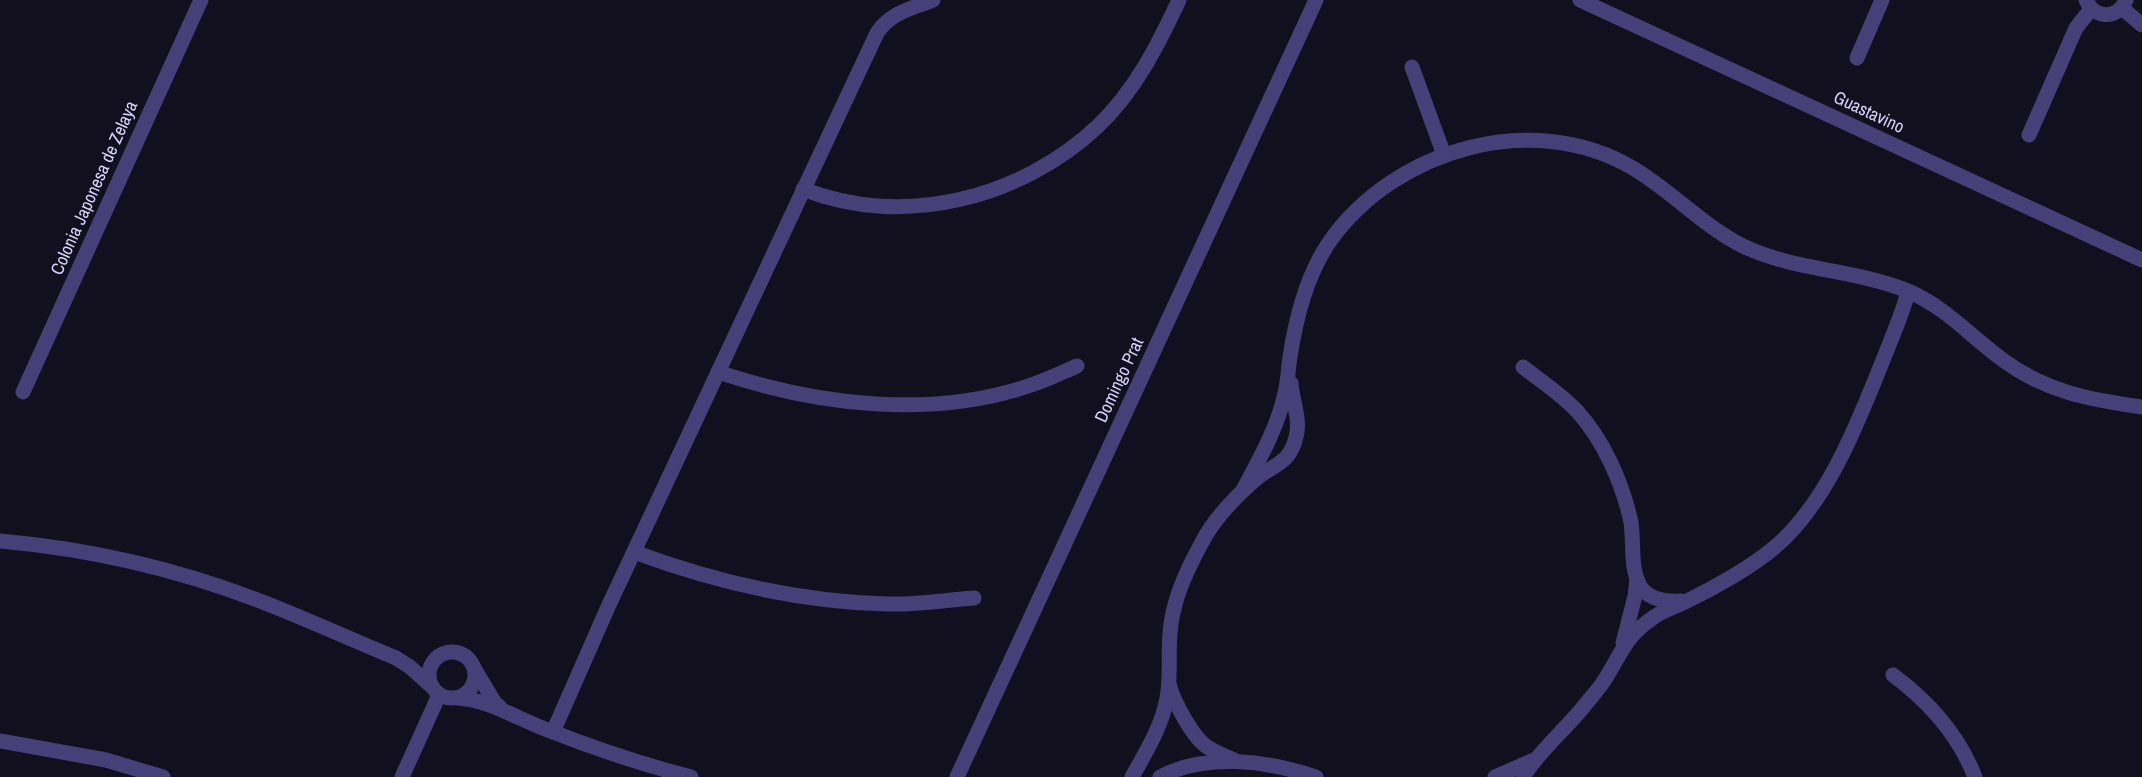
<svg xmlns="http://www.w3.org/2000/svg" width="2142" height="777" font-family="'Archivo Narrow',sans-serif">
	<rect width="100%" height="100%" fill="#120f1e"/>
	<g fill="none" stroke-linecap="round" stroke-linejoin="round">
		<!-- street -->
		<g stroke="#454077" stroke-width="15">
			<polyline points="1580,0 2142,260"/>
			<path d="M2086,0C2095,20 2118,19 2126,0"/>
			<polyline points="2122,8 2142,25"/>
			<polyline points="1857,58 1882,0"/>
			<polyline points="1412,67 1444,155"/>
			<polyline points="2029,135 2076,28 2091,9"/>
			<path d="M803,189C903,229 1022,198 1098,126C1135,91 1158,45 1179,0"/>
			<path d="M1523,367C1541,381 1561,394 1577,411C1604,441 1622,482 1631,522C1634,542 1630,568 1640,586C1649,600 1666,602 1681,601"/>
			<path d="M718,372C817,405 933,420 1034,384C1049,379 1063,372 1077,366"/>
			<polyline points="23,392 201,0"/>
			<path d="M1243,490C1259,460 1278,427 1285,393C1288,381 1288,369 1290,357C1296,317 1307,274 1330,241C1396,149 1531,110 1631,167C1671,190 1701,225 1743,246C1795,271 1854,269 1908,291C1947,308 1970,336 2003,360C2046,392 2091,400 2142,407"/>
			<path d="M0,541C90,549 181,570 265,603C309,620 352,640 396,658L410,667L430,685"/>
			<path d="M634,552C715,582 800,602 887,604C916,605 945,600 974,598"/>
			<polyline points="1623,643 1635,596 1637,579"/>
			<circle cx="452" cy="675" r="23"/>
			<polyline points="474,668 495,703 500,707"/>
			<path d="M1893,675C1928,701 1959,736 1975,777"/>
			<path d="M1169,684C1174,702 1193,739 1209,748C1217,753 1226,756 1234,760"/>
			<path d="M458,698C489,700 516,718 545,729C593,748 641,764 691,777"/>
			<path d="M553,732L608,607L877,33C891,12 911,9 933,0"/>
			<polyline points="0,741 106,760 163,777"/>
			<polyline points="402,777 439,695"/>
			<polyline points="957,777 1316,0"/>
			<path d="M1132,777C1146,752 1162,726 1167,698C1171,677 1168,655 1170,634C1172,601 1186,572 1201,544C1214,518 1235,497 1257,478C1275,464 1290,463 1296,437C1301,420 1292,400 1291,383"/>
			<path d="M1160,777C1207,752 1268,761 1316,777"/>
			<polyline points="1495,777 1534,760"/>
			<path d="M1523,777C1540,750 1565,730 1585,705C1592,696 1601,687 1607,676C1623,650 1626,636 1654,617C1664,610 1676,607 1687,601C1714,588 1753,566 1775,547C1828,502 1858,422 1883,360C1892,337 1902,315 1908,292"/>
		</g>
	</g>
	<g text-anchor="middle" stroke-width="5" stroke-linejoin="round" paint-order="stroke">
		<!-- street labels -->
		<g font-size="18" fill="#d8d1f9" stroke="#120f1e">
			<text transform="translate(1869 112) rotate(25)" y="6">Guastavino</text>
			<text transform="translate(94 188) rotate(-66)" y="6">Colonia Japonesa de Zelaya</text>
			<text transform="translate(1119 380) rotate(-65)" y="6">Domingo Prat</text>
		</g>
	</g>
</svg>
